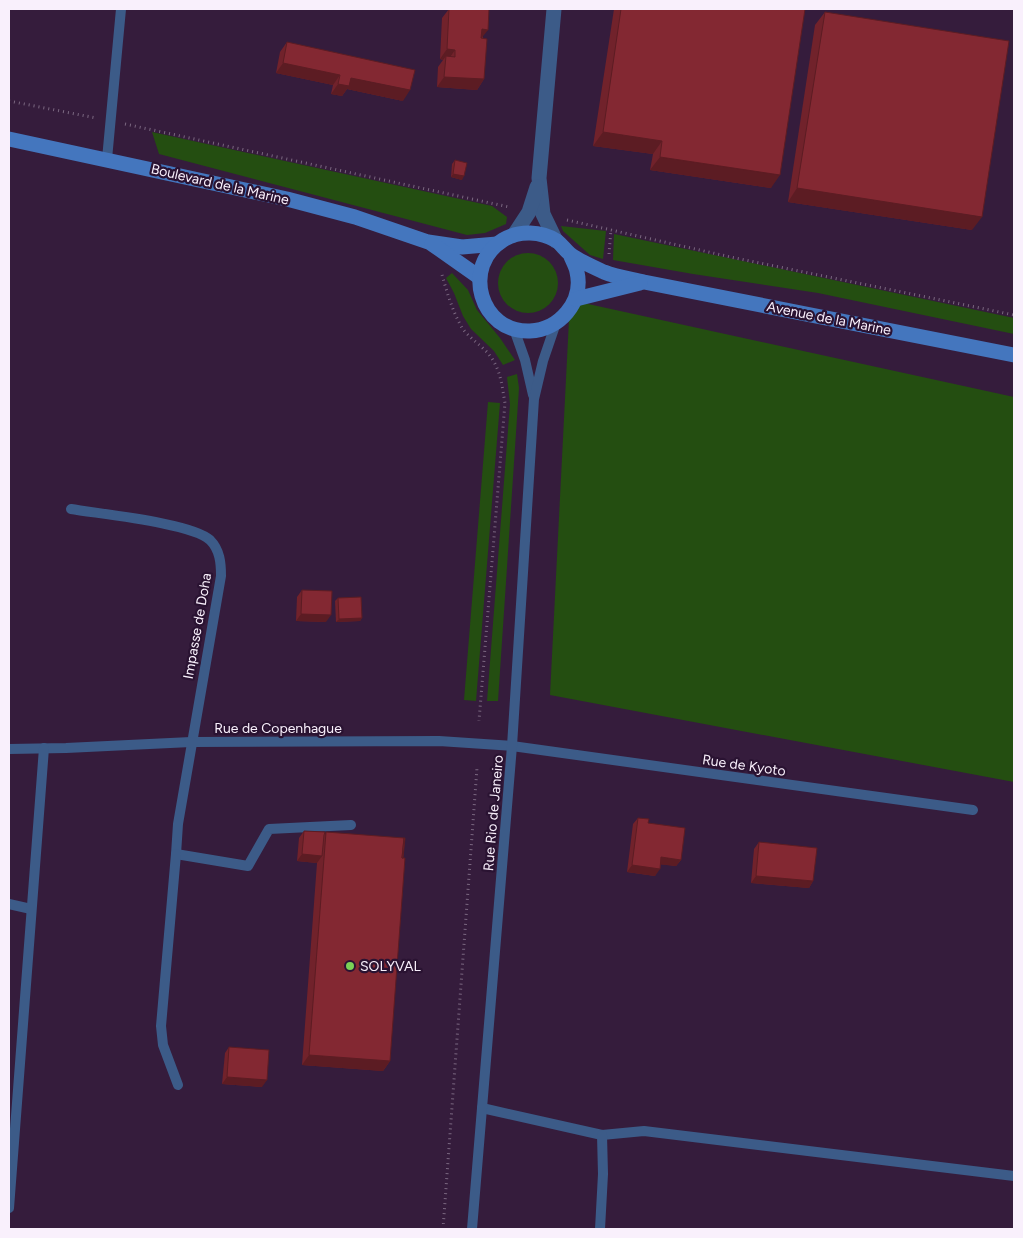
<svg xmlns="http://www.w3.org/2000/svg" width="1023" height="1238" font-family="Figtree,sans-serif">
	<rect width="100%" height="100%" fill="#351c3c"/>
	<!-- green -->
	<g fill="#244e11">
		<polygon points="152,132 492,206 507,217 506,224 485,233 467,235 159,154"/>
		<polygon points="561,226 606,231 603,259 590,255 563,231"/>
		<polygon points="614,234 1014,318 1014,334 818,293 693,274 613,260"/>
		<circle cx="528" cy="283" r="30"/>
		<polygon points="452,273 468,290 477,310 500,338 515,360 503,365 494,351 471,329 463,316 454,293 446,278"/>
		<polygon points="570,300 1014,397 1014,782 550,695"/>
		<polygon points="517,374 519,388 498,701 487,701 510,404 507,377"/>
		<polygon points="488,402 500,403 476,701 464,700"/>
	</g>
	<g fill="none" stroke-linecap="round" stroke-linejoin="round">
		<!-- path -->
		<g stroke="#7b6881" stroke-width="3" stroke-dasharray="1 4" stroke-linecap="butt">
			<polyline points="9,101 96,118"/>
			<polyline points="125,124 509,207"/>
			<polyline points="567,220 735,258 1014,315"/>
			<polyline points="609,254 611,229"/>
			<path d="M442,275C447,292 452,310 461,326C468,338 482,345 490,356C501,370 502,387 505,403L479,721"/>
			<polyline points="443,1229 477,768"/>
		</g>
		<!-- service -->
		<g stroke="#3c5b88" stroke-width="10">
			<polyline points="107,159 121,9"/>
			<polyline points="514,329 525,360 533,395"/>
			<path d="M71,509C100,514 192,523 210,540C220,550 221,563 221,576L178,824L176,854L248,866L269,829L351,825"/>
			<polyline points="9,749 66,748 191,742 439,741 512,746 973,810"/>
			<polyline points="176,854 161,1026 163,1045 178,1085"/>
			<polyline points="9,904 31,909"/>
			<polyline points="482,1108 602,1135 644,1131 1014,1176"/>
			<polyline points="9,1208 44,748"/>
			<polyline points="472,1229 512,746 534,399 543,361 556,323"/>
			<polyline points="600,1229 603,1174 602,1135"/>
		</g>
		<!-- tertiary -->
		<g stroke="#3c5b88" stroke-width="15">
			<polyline points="554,9 539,178 543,214 556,241"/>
			<polyline points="514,235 529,212 537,187"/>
		</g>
		<!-- secondary -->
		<g stroke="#4476be" stroke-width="15">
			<polyline points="9,139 287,199 355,217 428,242 462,247 497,244"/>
			<polyline points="432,244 479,277"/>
			<path d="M570,254C572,260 576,266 577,272C584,302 559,330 530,331C480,333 461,266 503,240C519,230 541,231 557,241C562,245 565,250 570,254C579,261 593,267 604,272C616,277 631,279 644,282L1014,355"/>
			<polyline points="576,299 640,283"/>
		</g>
	</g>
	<!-- wall -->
	<g fill="#71222b">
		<polygon points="449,9 483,36 484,79 477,90 437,87 438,67 443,60 440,59 442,18"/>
		<polygon points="614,9 805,9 771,188 650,170 653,154 593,146"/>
		<polygon points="825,12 972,230 788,202 815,25"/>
		<polygon points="287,42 403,101 347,89 342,96 331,94 333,85 276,73 280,52"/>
		<polygon points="455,160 462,180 451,177 452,164"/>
		<polygon points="302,590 326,622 296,621 297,597"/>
		<polygon points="338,598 362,618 360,621 336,622 335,601"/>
		<polygon points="638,818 681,860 676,866 660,864 655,876 627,872 633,824"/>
		<polygon points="304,831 325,832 390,1061 383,1071 302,1065 317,863 297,861 299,838"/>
		<polygon points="759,842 813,881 809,888 751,883 754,849"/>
		<polygon points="229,1047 262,1087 222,1084 225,1053"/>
	</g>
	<!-- shaded-wall -->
	<g fill="#5c1c23">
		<polygon points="482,29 488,30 480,40"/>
		<polygon points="447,49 455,50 448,60 446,56 443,60 440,59"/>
		<polygon points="283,63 340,75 333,85 276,73"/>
		<polygon points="444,77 484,79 477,90 437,87"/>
		<polygon points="351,78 410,90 403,101 347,89 342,96 331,94 338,84"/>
		<polygon points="603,132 662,141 653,154 593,146"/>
		<polygon points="660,157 780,175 771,188 650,170"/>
		<polygon points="453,174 464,176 462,180 451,177"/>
		<polygon points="797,188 982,217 972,230 788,202"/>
		<polygon points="301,614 331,615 326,622 296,621"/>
		<polygon points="362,618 360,621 336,622 339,619"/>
		<polygon points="302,854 322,856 317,863 297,861"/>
		<polygon points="661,857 681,860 676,866 656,864"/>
		<polygon points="632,865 660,869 655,876 627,872"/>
		<polygon points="756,876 813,881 809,888 751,883"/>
		<polygon points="309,1055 390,1061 383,1071 302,1065"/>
		<polygon points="227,1077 267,1080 262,1087 222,1084"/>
	</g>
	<!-- building -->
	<g fill="#832832" stroke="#5c1c23">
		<polygon points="449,9 489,9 488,30 482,29 481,38 487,39 484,79 444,77 446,56 455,57 455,50 447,49"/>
		<polygon points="621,9 805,9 780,175 660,157 662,141 603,132"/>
		<polygon points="825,12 1009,41 982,217 797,188"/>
		<polygon points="287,42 415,70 410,90 351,78 349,86 338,84 340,75 283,63"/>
		<polygon points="455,160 467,163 464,176 453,174"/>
		<polygon points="302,590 332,591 331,615 301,614"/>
		<polygon points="361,597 362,618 339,619 338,598"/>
		<polygon points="638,818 649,819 648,823 685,828 681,860 661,857 660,869 632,865"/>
		<polygon points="304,831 325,832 324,835 322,856 302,854"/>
		<polygon points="326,832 404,838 402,858 405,858 390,1061 309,1055"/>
		<polygon points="404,838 405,838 403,858 402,858"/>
		<polygon points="759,842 817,848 813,881 756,876"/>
		<polygon points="229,1047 269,1050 267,1080 227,1077"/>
	</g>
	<!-- markers -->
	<circle fill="#7ad157" stroke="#2a1332" stroke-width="2" cx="350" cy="966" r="5"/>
	<g text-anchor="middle" stroke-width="4.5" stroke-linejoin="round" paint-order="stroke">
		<!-- street labels -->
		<g font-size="14" fill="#f9f0fc" stroke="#2a1332">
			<text transform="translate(220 184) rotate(13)" y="5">Boulevard de la Marine</text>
			<text transform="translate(829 318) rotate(11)" y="5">Avenue de la Marine</text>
			<text transform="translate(197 626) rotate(-80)" y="5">Impasse de Doha</text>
			<text x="278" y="733">Rue de Copenhague</text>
			<text transform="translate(744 765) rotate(8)" y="5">Rue de Kyoto</text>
			<text transform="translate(493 813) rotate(-85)" y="5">Rue Rio de Janeiro</text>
		</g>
		<!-- poi labels -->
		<g font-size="14" fill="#f9f0fc" stroke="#2a1332" text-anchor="start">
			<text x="360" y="971">SOLYVAL</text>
		</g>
	</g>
	<!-- border -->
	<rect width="1023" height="1238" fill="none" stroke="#f9f0fc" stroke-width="20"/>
</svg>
